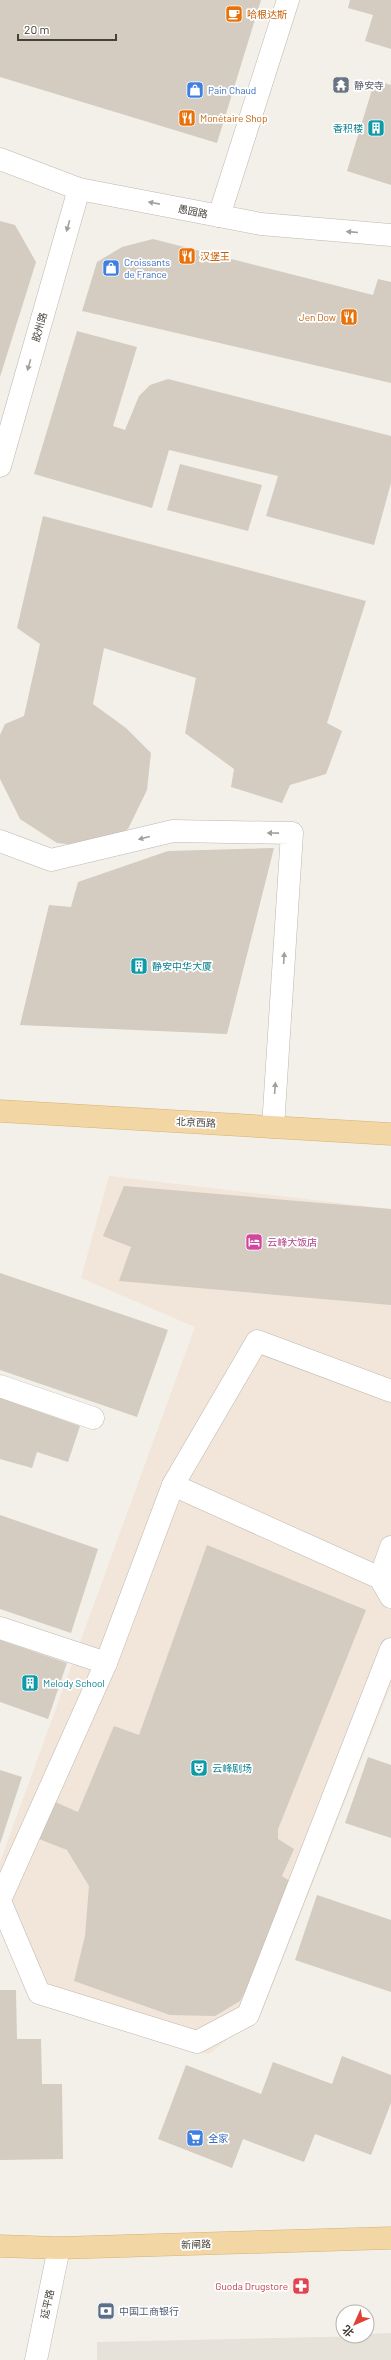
<svg xmlns="http://www.w3.org/2000/svg" width="391" height="2360" font-family="Barlow,'Noto Sans SC',sans-serif">
	<rect width="100%" height="100%" fill="#f3f0ea"/>
	<!-- residential -->
	<polygon fill="#e6e1d9" points="391,2333 391,2360 97,2360 97,2342 367,2336 367,2334"/>
	<!-- commercial -->
	<polygon fill="#f2e5d9" points="109,1176 391,1209 391,1685 262,2012 209,2054 38,2005 0,1927 0,1862 195,1327 81,1278"/>
	<!-- building -->
	<g fill="#d4cbc1">
		<polygon points="0,0 261,0 217,143 0,77"/>
		<polygon points="350,0 391,0 391,49 365,41 373,15 348,8"/>
		<polygon points="375,80 391,85 391,185 347,171"/>
		<polygon points="0,221 15,225 36,262 0,377"/>
		<polygon points="153,239 373,295 378,279 391,282 391,383 82,311 97,262 122,247"/>
		<polygon points="77,331 137,347 113,426 125,430 139,396 150,385 168,379 391,436 391,483 374,545 266,516 278,476 169,450 152,508 34,474"/>
		<polygon points="180,464 262,485 248,531 167,510"/>
		<polygon points="43,516 366,601 327,723 342,731 326,774 290,785 282,803 231,787 234,769 185,733 196,678 104,648 93,704 126,728 151,753 147,790 128,829 96,847 57,843 20,819 0,779 0,735 5,724 24,716 40,644 17,628"/>
		<polygon points="274,848 227,1034 20,1025 49,905 71,907 78,882 168,851"/>
		<polygon points="124,1186 391,1209 391,1305 119,1281 131,1247 103,1236"/>
		<polygon points="0,1273 168,1330 137,1417 0,1370"/>
		<polygon points="0,1398 80,1426 68,1462 37,1452 32,1468 0,1459"/>
		<polygon points="0,1515 98,1549 71,1633 0,1609"/>
		<polygon points="207,1545 366,1610 278,1829 278,1839 294,1849 282,1876 291,1882 259,1965 240,2001 215,2016 170,2015 74,1981 85,1936 89,1886 67,1850 39,1839 55,1802 78,1812 114,1726 139,1735"/>
		<polygon points="0,1640 67,1663 48,1719 0,1702"/>
		<polygon points="368,1757 391,1765 391,1838 345,1823"/>
		<polygon points="0,1770 22,1777 0,1844"/>
		<polygon points="317,1895 391,1920 391,1992 295,1960"/>
		<polygon points="0,1990 16,1990 17,2039 41,2039 42,2084 62,2084 63,2159 0,2160"/>
		<polygon points="342,2056 391,2075 391,2103 371,2155 315,2134 304,2162 243,2139 232,2168 158,2139 186,2065 261,2094 273,2062 332,2084"/>
	</g>
	<g fill="none" stroke-linecap="round" stroke-linejoin="round">
		<defs>
			<g id="minor">
				<polyline points="0,159 79,189 261,224 391,235"/>
				<polyline points="219,216 288,0"/>
				<polyline points="0,466 79,189"/>
				<polyline points="0,841 51,860 173,831 292,833 273,1127"/>
				<polyline points="0,1386 93,1418"/>
				<polyline points="391,1391 257,1341 173,1485 380,1578 391,1547"/>
				<polyline points="380,1578 391,1597"/>
				<polyline points="0,1628 106,1663"/>
				<polyline points="0,1900 106,1663 173,1485"/>
				<polyline points="0,1901 39,1993 197,2042 248,2015 391,1649"/>
				<polyline points="36,2360 59,2248"/>
			</g>
			<g id="major">
				<polyline points="0,1111 391,1134"/>
				<polyline points="0,2246 59,2248 391,2238"/>
			</g>
		</defs>
		<!-- minor casing -->
		<use href="#minor" stroke="#beb7ae" stroke-width="23"/>
		<!-- major casing -->
		<use href="#major" stroke="#d6b276" stroke-width="23"/>
		<!-- minor -->
		<use href="#minor" stroke="#fff" stroke-width="22"/>
		<!-- major -->
		<use href="#major" stroke="#f2d6a4" stroke-width="22"/>
	</g>
	<!-- one-way arrows -->
	<defs><path id="oneway-solid" d="M-6-.8H1V-3.2L6.5 0L1 3.2V.8H-6Z"/></defs>
	<g fill="#a2a09c">
		<use href="#oneway-solid" transform="translate(154 203) rotate(-169)"/>
		<use href="#oneway-solid" transform="translate(68 226) rotate(106)"/>
		<use href="#oneway-solid" transform="translate(352 232) rotate(-175)"/>
		<use href="#oneway-solid" transform="translate(29 365) rotate(106)"/>
		<use href="#oneway-solid" transform="translate(273 833) rotate(-179)"/>
		<use href="#oneway-solid" transform="translate(144 838) rotate(166)"/>
		<use href="#oneway-solid" transform="translate(284 958) rotate(-86)"/>
		<use href="#oneway-solid" transform="translate(275 1088) rotate(-86)"/>
	</g>
	<!-- icons -->
	<defs>
		<symbol id="cafe-square" viewBox="-11 -11 22 22"><rect x="-9" y="-9" width="18" height="18" rx="4" fill="#e8710a" stroke="#fff"/><path d="M-5.5-4.5H6V0H3Q3 3.5 0 3.5H-2.5Q-5.5 3.5-5.5 0ZM3-3.2v2h1.7v-2ZM-6 4.5H4V6H-6Z" fill="#fff"/></symbol>
		<symbol id="temple-square" viewBox="-11 -11 22 22"><rect x="-9" y="-9" width="18" height="18" rx="4" fill="#6b7280" stroke="#fff"/><path d="M0-6L5-2H3V0L6.5 2.5H4V6H1.5V3h-3V6H-4V2.5H-6.5L-3 0V-2H-5Z" fill="#fff"/></symbol>
		<symbol id="shop-square" viewBox="-11 -11 22 22"><rect x="-9" y="-9" width="18" height="18" rx="4" fill="#3f7fe0" stroke="#fff"/><path d="M-5-2.5h2.3a2.7 3.5 0 0 1 5.4 0H5L5.5 6h-11ZM-1.5-2.5h3a1.5 2.3 0 0 0-3 0Z" fill="#fff"/></symbol>
		<symbol id="restaurant-square" viewBox="-11 -11 22 22"><rect x="-9" y="-9" width="18" height="18" rx="4" fill="#e8710a" stroke="#fff"/><path d="M-5-6h1v4h1v-4h1v4h1v-4h1v5L-1.5 .5V6h-2V.5L-5-1ZM5-6V6H3V1.5H1.5Q1.5-4 5-6Z" fill="#fff"/></symbol>
		<symbol id="building-square" viewBox="-11 -11 22 22"><rect x="-9" y="-9" width="18" height="18" rx="4" fill="#0f9aa8" stroke="#fff"/><path d="M-4-6H4V6H1V3H-1V6H-4ZM-2.5-4.3h1.7v1.8h-1.7ZM.8-4.3h1.7v1.8H.8ZM-2.5-1h1.7V.8h-1.7ZM.8-1h1.7V.8H.8Z" fill="#fff"/></symbol>
		<symbol id="hotel-square" viewBox="-11 -11 22 22"><rect x="-9" y="-9" width="18" height="18" rx="4" fill="#d1479c" stroke="#fff"/><path d="M-6-4.5h1.5V1H6V5H4.5V3h-9V5H-6ZM-4 0a1.8 1.8 0 1 1 3.6 0ZM.5 0V-2.5h3Q6-2.5 6 0Z" fill="#fff"/></symbol>
		<symbol id="theatre-square" viewBox="-11 -11 22 22"><rect x="-9" y="-9" width="18" height="18" rx="4" fill="#0f9aa8" stroke="#fff"/><path d="M-5-5.5Q0-4 5-5.5V0Q5 5 0 6Q-5 5-5 0ZM-3.3-2.5H-1v1.5H-3.3ZM1-2.5H3.3v1.5H1ZM-2.8 1Q0 5.5 2.8 1Z" fill="#fff"/></symbol>
		<symbol id="supermarket-square" viewBox="-11 -11 22 22"><rect x="-9" y="-9" width="18" height="18" rx="4" fill="#3f7fe0" stroke="#fff"/><path d="M-6-5.5h2.5l.6 2H6L4.5 2H-2.5L-4.4-4H-6ZM-1.5 3.2a1.3 1.3 0 1 0 .1 0ZM3 3.2a1.3 1.3 0 1 0 .1 0Z" fill="#fff"/></symbol>
		<symbol id="pharmacy-square" viewBox="-11 -11 22 22"><rect x="-9" y="-9" width="18" height="18" rx="4" fill="#e0444e" stroke="#fff"/><path d="M-2-6h4v4h4v4h-4v4h-4v-4h-4v-4h4Z" fill="#fff"/></symbol>
		<symbol id="bank-square" viewBox="-11 -11 22 22"><rect x="-9" y="-9" width="18" height="18" rx="4" fill="#5c6f8a" stroke="#fff"/><path d="M-6-4H6V4H-6ZM0-2.3a2.3 2.3 0 1 0 0 4.6a2.3 2.3 0 1 0 0-4.6Z" fill="#fff"/></symbol>
	</defs>
	<g fill-rule="evenodd">
		<use href="#cafe-square" x="224" y="4" width="20" height="20"/>
		<use href="#temple-square" x="331" y="75" width="20" height="20"/>
		<use href="#shop-square" x="185" y="80" width="20" height="20"/>
		<use href="#restaurant-square" x="177" y="108" width="20" height="20"/>
		<use href="#building-square" x="366" y="118" width="20" height="20"/>
		<use href="#restaurant-square" x="177" y="246" width="20" height="20"/>
		<use href="#shop-square" x="101" y="258" width="20" height="20"/>
		<use href="#restaurant-square" x="339" y="307" width="20" height="20"/>
		<use href="#building-square" x="129" y="956" width="20" height="20"/>
		<use href="#hotel-square" x="244" y="1232" width="20" height="20"/>
		<use href="#building-square" x="20" y="1673" width="20" height="20"/>
		<use href="#theatre-square" x="189" y="1758" width="20" height="20"/>
		<use href="#supermarket-square" x="185" y="2128" width="20" height="20"/>
		<use href="#pharmacy-square" x="291" y="2276" width="20" height="20"/>
		<use href="#bank-square" x="96" y="2301" width="20" height="20"/>
	</g>
	<g text-anchor="middle" stroke-width="3.5" stroke-linejoin="round" paint-order="stroke">
		<!-- food labels -->
		<g font-size="10" fill="#c56008" stroke="#fff" text-anchor="start">
			<text x="247" y="18">哈根达斯</text>
			<text x="200" y="122">Monétaire Shop</text>
			<text x="200" y="260">汉堡王</text>
			<text x="336" y="321" text-anchor="end">Jen Dow</text>
		</g>
		<!-- worship labels -->
		<g font-size="10" fill="#5b616d" stroke="#fff" text-anchor="start">
			<text x="354" y="89">静安寺</text>
		</g>
		<!-- shop labels -->
		<g font-size="10" fill="#366cbe" stroke="#fff" text-anchor="start">
			<text x="208" y="94">Pain Chaud</text>
			<text x="124" y="266">Croissants<tspan x="124" dy="12">de France</tspan></text>
			<text x="208" y="2142">全家</text>
		</g>
		<!-- culture labels -->
		<g font-size="10" fill="#0d838f" stroke="#fff" text-anchor="start">
			<text x="363" y="132" text-anchor="end">香积楼</text>
			<text x="152" y="970">静安中华大厦</text>
			<text x="43" y="1687">Melody School</text>
			<text x="212" y="1772">云峰剧场</text>
		</g>
		<!-- street labels -->
		<g font-size="10" fill="#464039" stroke="#fff">
			<text transform="translate(193 211) rotate(11)" y="4">愚园路</text>
			<text transform="translate(39 327) rotate(-74)" y="4">胶州路</text>
			<text transform="translate(196 1122) rotate(3)" y="4">北京西路</text>
			<text transform="translate(196 2244) rotate(-2)" y="4">新闸路</text>
			<text transform="translate(47 2304) rotate(-78)" y="4">延平路</text>
		</g>
		<!-- hotel labels -->
		<g font-size="10" fill="#b23c85" stroke="#fff" text-anchor="start">
			<text x="267" y="1246">云峰大饭店</text>
		</g>
		<!-- health labels -->
		<g font-size="10" fill="#be3a42" stroke="#fff" text-anchor="end">
			<text x="288" y="2290">Guoda Drugstore</text>
		</g>
		<!-- service labels -->
		<g font-size="10" fill="#4e5e75" stroke="#fff" text-anchor="start">
			<text x="119" y="2315">中国工商银行</text>
		</g>
	</g>
	<!-- north arrow -->
	<g transform="translate(355 2324) rotate(225)"><circle r="19" fill="#ffffff" stroke="#b5b3b0"/>
	<path d="M0-3L7 15L0 10L-7 15Z" fill="#e04135"/>
	<text y="-6" font-size="11" font-weight="bold" text-anchor="middle" fill="#464039">北</text>
	</g>
	<!-- scale -->
	<path d="M18 34v6h98v-6" fill="none" stroke="#464039" stroke-width="2"/>
	<text x="24" y="34" font-size="12" fill="#464039" stroke="#ffffff" stroke-width="3" paint-order="stroke">20 m</text>
</svg>
